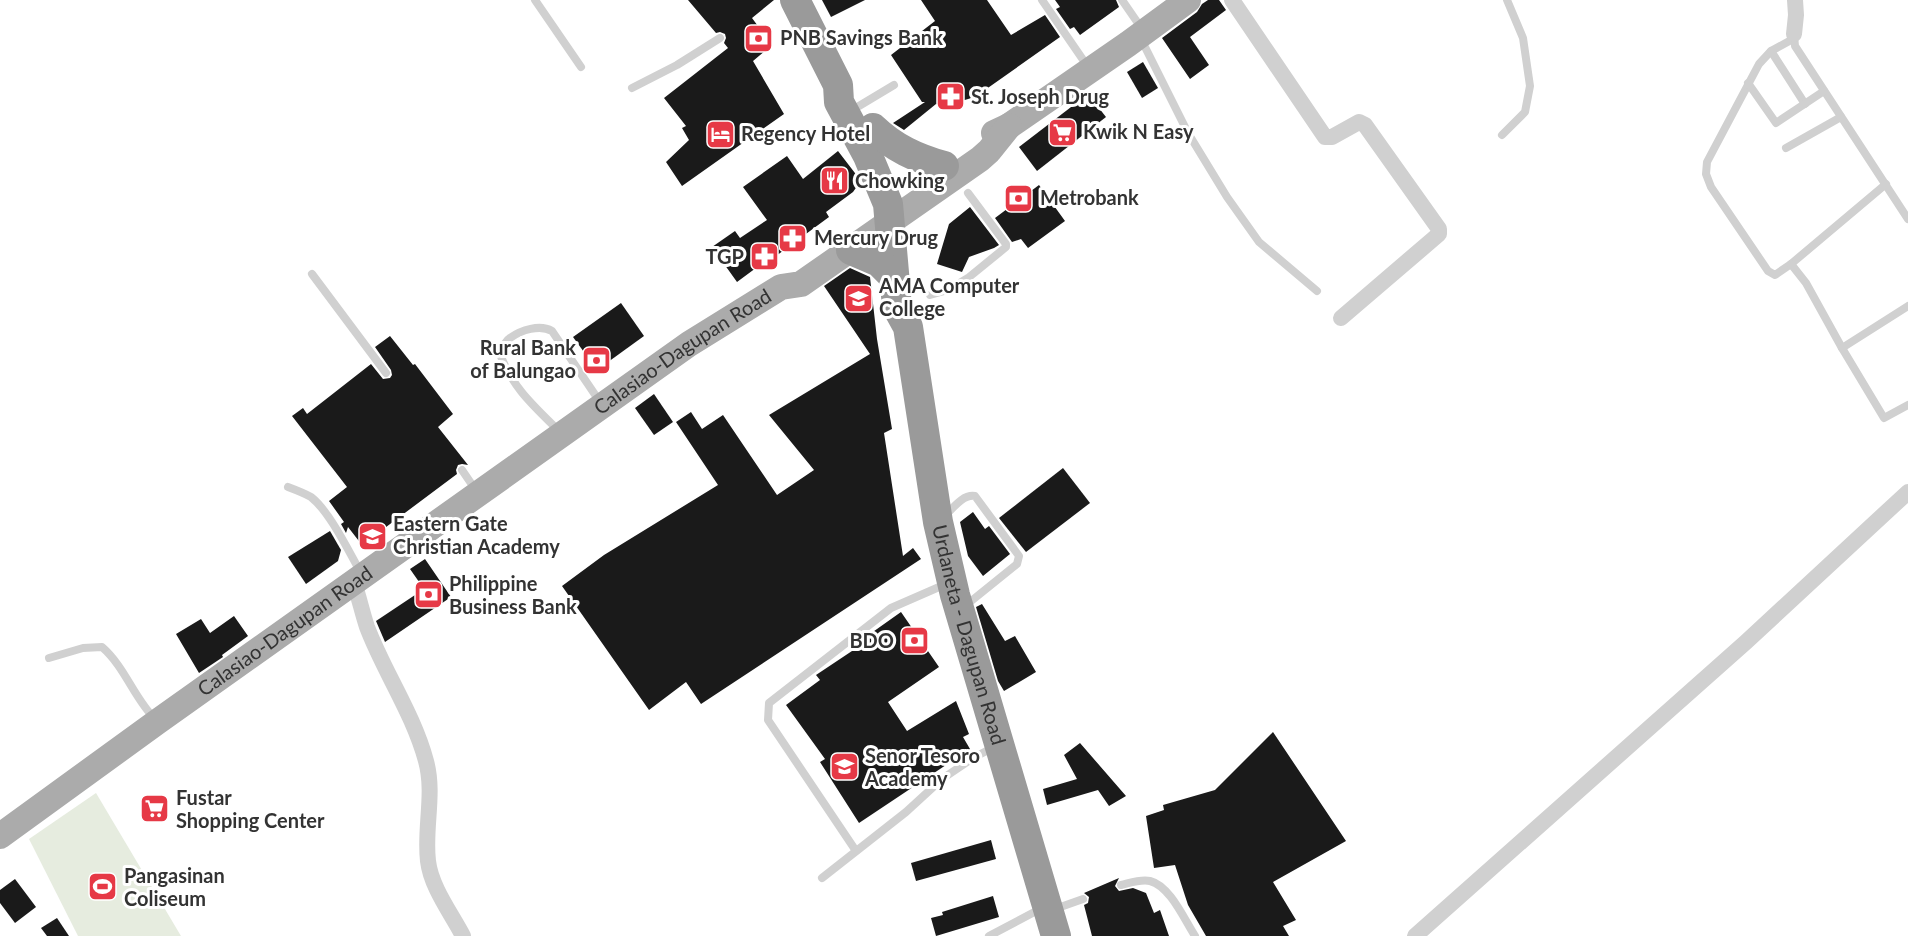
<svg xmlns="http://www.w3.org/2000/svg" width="1908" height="936" font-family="Lato,sans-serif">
	<rect width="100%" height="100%" fill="#fff"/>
	<!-- green -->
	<polygon fill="#e6ecdf" points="96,793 181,936 78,936 29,839"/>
	<!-- building -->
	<g fill="#1a1a1a">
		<polygon points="688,0 774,0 752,18 772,45 753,61 784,114 682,186 666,162 689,140 682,128 686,126 664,98 728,48 724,43 726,38 725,34 720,32 716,33"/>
		<polygon points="822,0 865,0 831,17"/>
		<polygon points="921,0 987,0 1011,35 1045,15 1060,37 975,97 944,106 936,104 904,130 893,123 925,102 922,102 891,55 935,21"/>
		<polygon points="1055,0 1116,0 1119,7 1080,35 1074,27 1070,29 1056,9 1060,7"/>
		<polygon points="1208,0 1219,0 1226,10 1190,37 1209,65 1190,79 1162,38 1197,12 1202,4"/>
		<polygon points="1143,62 1158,88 1142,98 1127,72"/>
		<polygon points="1088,94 1106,117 1037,171 1019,147"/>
		<polygon points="838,151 858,177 858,185 853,192 826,212 829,217 776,256 777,257 762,267 760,265 737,282 712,247 735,231 740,238 767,220 743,187 787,156 803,179"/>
		<polygon points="1039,185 1065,221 1028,248 1021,239 1012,242 995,218"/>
		<polygon points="970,207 999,245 994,248 969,257 962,272 937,264 949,224"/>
		<polygon points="850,268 870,277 877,339 892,429 884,433 903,556 913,548 921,559 701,704 686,682 649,710 562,586 604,555 718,485 676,422 691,412 702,429 723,415 777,495 814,470 769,415 870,354 824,286"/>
		<polygon points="621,303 644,336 597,370 573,337"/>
		<polygon points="390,336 413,365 415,364 453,414 438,427 468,465 462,464 458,465 456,470 457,474 362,545 348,527 346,533 341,524 344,522 329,501 347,487 292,416 303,408 307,414 371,364 383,379 390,378 392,375 391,370 375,347"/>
		<polygon points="654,394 673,422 654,435 635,408"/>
		<polygon points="1063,468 1090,503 1026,552 999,518"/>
		<polygon points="973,512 985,529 989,526 1010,554 983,576 968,556 960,522"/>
		<polygon points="330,531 341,550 338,561 306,584 288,557"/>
		<polygon points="425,559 451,597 385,642 376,621 424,589 410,569"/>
		<polygon points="982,604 1005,641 1015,636 1036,672 1004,691 998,681 976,607"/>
		<polygon points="901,612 939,667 888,702 907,731 956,701 969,734 963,737 970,749 859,823 820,762 825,759 786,705 820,680 816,675 855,649 853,646"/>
		<polygon points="234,616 248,636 222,655 223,657 199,673 176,634 201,619 210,633"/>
		<polygon points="1273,732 1346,841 1273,882 1296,920 1283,926 1289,936 1206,936 1188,905 1175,865 1154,868 1146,816 1164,810 1163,805 1215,790"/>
		<polygon points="1080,743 1126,796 1109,806 1098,790 1047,805 1043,789 1077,779 1064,755"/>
		<polygon points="991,840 996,859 916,881 911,863"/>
		<polygon points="1119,878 1115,886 1119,891 1133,888 1146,893 1154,913 1160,910 1169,936 1092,936 1084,905 1088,903 1089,897 1084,893"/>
		<polygon points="15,879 36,907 15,923 0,903 0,890"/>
		<polygon points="993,896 999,917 936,936 931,918 943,915 942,912"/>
		<polygon points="57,918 69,936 47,936 41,928"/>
	</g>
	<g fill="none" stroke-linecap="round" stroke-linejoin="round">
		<!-- lane -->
		<g stroke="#d0d0d0" stroke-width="8">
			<polyline points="535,0 581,67"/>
			<polyline points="1042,0 1088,67"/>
			<polyline points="1122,0 1142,29"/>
			<polyline points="1794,35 1795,46 1908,219"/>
			<polyline points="1141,39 1188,133 1227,197 1259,242 1317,291"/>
			<polyline points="1793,39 1771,51 1759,64 1707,162 1706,174 1711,187 1768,271 1775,275 1791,264 1886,184"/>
			<polyline points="1771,51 1805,104"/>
			<polyline points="1748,83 1776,123 1824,91"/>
			<polyline points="632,88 677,65 720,38"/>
			<polyline points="859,106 894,85"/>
			<polyline points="1502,135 1525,112 1530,86 1523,38 1507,0"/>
			<polyline points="1786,148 1841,117"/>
			<polyline points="1791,264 1806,283 1842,348 1884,418 1908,405"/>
			<polyline points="312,274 386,373"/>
			<polyline points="930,295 948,290 968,278 1006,247 1006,244 968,193"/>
			<polyline points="1842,348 1908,306"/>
			<path d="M560,432C535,407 513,389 500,354C502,349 505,341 510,338C521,330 540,324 552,331L600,402"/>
			<polyline points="462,470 477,492"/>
			<path d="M288,487C296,490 304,493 311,497C330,512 349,552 361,573"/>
			<path d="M945,516C953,508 963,494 975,496L1019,556L1017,564L965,606"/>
			<path d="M49,658L83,648L102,647C125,667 134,698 155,719"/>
			<polyline points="856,851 768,720 769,703 891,608 946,584"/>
			<polyline points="822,878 906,812 942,779 973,758 996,746"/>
			<path d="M1121,885C1130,883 1140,879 1150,881C1170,886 1184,919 1195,936"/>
			<polyline points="1052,910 1083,899"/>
			<polyline points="989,936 1042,908"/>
		</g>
		<!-- street -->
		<g stroke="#d0d0d0" stroke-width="16">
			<polyline points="1232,0 1325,137 1332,137 1359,122 1365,125 1439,229 1439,234 1341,318"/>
			<polyline points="1794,34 1796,15 1795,0"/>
			<path d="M354,583C359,597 362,612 367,627C384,672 413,713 426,761C435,794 424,828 428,861C431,887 451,913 463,936"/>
			<polyline points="1415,936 1746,642 1908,492"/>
		</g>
		<!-- primary -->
		<g stroke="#ababab" stroke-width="26">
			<polyline points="994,133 1009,126 1128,44 1188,0"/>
			<path id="s1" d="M0,836L157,722L689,344L781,287L801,284L980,159L989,151L1009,126"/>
		</g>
		<!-- highway -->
		<g stroke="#9a9a9a" stroke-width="30">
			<path id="s2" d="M795,0L838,85L839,102L868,156L888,204L897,307L908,327L938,522L955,595L1056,936"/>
			<path d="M873,128C894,148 916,158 944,166"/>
			<polyline points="851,250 879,262 894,277"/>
		</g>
	</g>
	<!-- icons -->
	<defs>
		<symbol id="bank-square" viewBox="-11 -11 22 22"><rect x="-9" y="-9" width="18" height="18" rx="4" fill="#e63946" stroke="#fff"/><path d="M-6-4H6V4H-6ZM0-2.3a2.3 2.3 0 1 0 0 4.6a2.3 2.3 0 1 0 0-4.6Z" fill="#fff"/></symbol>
		<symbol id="pharmacy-square" viewBox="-11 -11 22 22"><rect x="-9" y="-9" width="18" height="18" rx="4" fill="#e63946" stroke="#fff"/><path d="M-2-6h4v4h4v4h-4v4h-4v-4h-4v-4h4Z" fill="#fff"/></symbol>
		<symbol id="supermarket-square" viewBox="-11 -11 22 22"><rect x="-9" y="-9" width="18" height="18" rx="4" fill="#e63946" stroke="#fff"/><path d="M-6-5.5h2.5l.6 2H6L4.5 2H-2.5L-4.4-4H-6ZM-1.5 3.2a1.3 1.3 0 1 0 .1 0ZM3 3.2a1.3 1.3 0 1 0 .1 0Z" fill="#fff"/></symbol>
		<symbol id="hotel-square" viewBox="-11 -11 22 22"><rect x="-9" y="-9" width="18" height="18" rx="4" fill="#e63946" stroke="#fff"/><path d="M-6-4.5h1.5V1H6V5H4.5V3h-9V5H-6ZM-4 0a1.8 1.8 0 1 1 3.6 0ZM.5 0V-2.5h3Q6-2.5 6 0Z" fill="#fff"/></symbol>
		<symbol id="restaurant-square" viewBox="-11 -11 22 22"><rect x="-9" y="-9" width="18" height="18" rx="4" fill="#e63946" stroke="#fff"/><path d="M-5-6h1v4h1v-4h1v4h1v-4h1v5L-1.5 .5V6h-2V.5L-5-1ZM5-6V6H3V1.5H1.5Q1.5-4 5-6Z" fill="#fff"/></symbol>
		<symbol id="university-square" viewBox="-11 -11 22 22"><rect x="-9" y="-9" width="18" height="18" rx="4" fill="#e63946" stroke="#fff"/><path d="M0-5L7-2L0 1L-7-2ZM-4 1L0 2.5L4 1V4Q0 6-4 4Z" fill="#fff"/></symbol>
		<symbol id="school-square" viewBox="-11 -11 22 22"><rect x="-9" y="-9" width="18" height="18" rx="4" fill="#e63946" stroke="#fff"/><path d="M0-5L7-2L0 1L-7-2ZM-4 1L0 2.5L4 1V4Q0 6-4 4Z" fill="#fff"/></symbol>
		<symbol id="stadium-square" viewBox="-11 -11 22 22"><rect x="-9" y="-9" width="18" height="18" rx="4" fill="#e63946" stroke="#fff"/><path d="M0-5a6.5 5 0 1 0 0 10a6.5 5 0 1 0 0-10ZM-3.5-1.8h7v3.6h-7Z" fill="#fff"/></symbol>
	</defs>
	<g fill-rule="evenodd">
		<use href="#bank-square" x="742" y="22" width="33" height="33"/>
		<use href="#pharmacy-square" x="934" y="80" width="33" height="33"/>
		<use href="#supermarket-square" x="1046" y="116" width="33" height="33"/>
		<use href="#hotel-square" x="704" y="118" width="33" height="33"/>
		<use href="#restaurant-square" x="818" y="164" width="33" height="33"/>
		<use href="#bank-square" x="1002" y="182" width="33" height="33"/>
		<use href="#pharmacy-square" x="776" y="222" width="33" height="33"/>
		<use href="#pharmacy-square" x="748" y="240" width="33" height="33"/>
		<use href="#university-square" x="842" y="282" width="33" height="33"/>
		<use href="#bank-square" x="580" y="344" width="33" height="33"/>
		<use href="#school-square" x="356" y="520" width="33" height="33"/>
		<use href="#bank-square" x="412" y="578" width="33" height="33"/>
		<use href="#bank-square" x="898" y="624" width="33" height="33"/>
		<use href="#school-square" x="828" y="750" width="33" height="33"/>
		<use href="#supermarket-square" x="138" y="792" width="33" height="33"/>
		<use href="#stadium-square" x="86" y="870" width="33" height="33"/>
	</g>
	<g text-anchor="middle" stroke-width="6" stroke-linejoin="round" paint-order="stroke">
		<!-- poi labels -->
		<g font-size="20" font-weight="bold" fill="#333" stroke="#fff" text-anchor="start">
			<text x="780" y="45">PNB Savings Bank</text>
			<text x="971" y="104">St. Joseph Drug</text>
			<text x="1083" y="139">Kwik N Easy</text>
			<text x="741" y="141">Regency Hotel</text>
			<text x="855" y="188">Chowking</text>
			<text x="1040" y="205">Metrobank</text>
			<text x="814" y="245">Mercury Drug</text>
			<text x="744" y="264" text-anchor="end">TGP</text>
			<text x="879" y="293">AMA Computer<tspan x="879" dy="23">College</tspan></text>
			<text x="576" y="355" text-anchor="end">Rural Bank<tspan x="576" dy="23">of Balungao</tspan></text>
			<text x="393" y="531">Eastern Gate<tspan x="393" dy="23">Christian Academy</tspan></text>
			<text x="449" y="591">Philippine<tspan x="449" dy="23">Business Bank</tspan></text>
			<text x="894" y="648" text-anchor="end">BDO</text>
			<text x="865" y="763">Senor Tesoro<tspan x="865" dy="23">Academy</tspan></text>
			<text x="176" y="805">Fustar<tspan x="176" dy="23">Shopping Center</tspan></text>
			<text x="124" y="883">Pangasinan<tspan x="124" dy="23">Coliseum</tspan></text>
		</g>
		<!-- street labels -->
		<g font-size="20" fill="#333" stroke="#fff">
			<text dy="7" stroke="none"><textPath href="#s1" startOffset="837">Calasiao-Dagupan Road</textPath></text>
			<text dy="7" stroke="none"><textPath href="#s1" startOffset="351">Calasiao-Dagupan Road</textPath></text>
			<text dy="7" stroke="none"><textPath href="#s2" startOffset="666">Urdaneta - Dagupan Road</textPath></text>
		</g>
	</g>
</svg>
